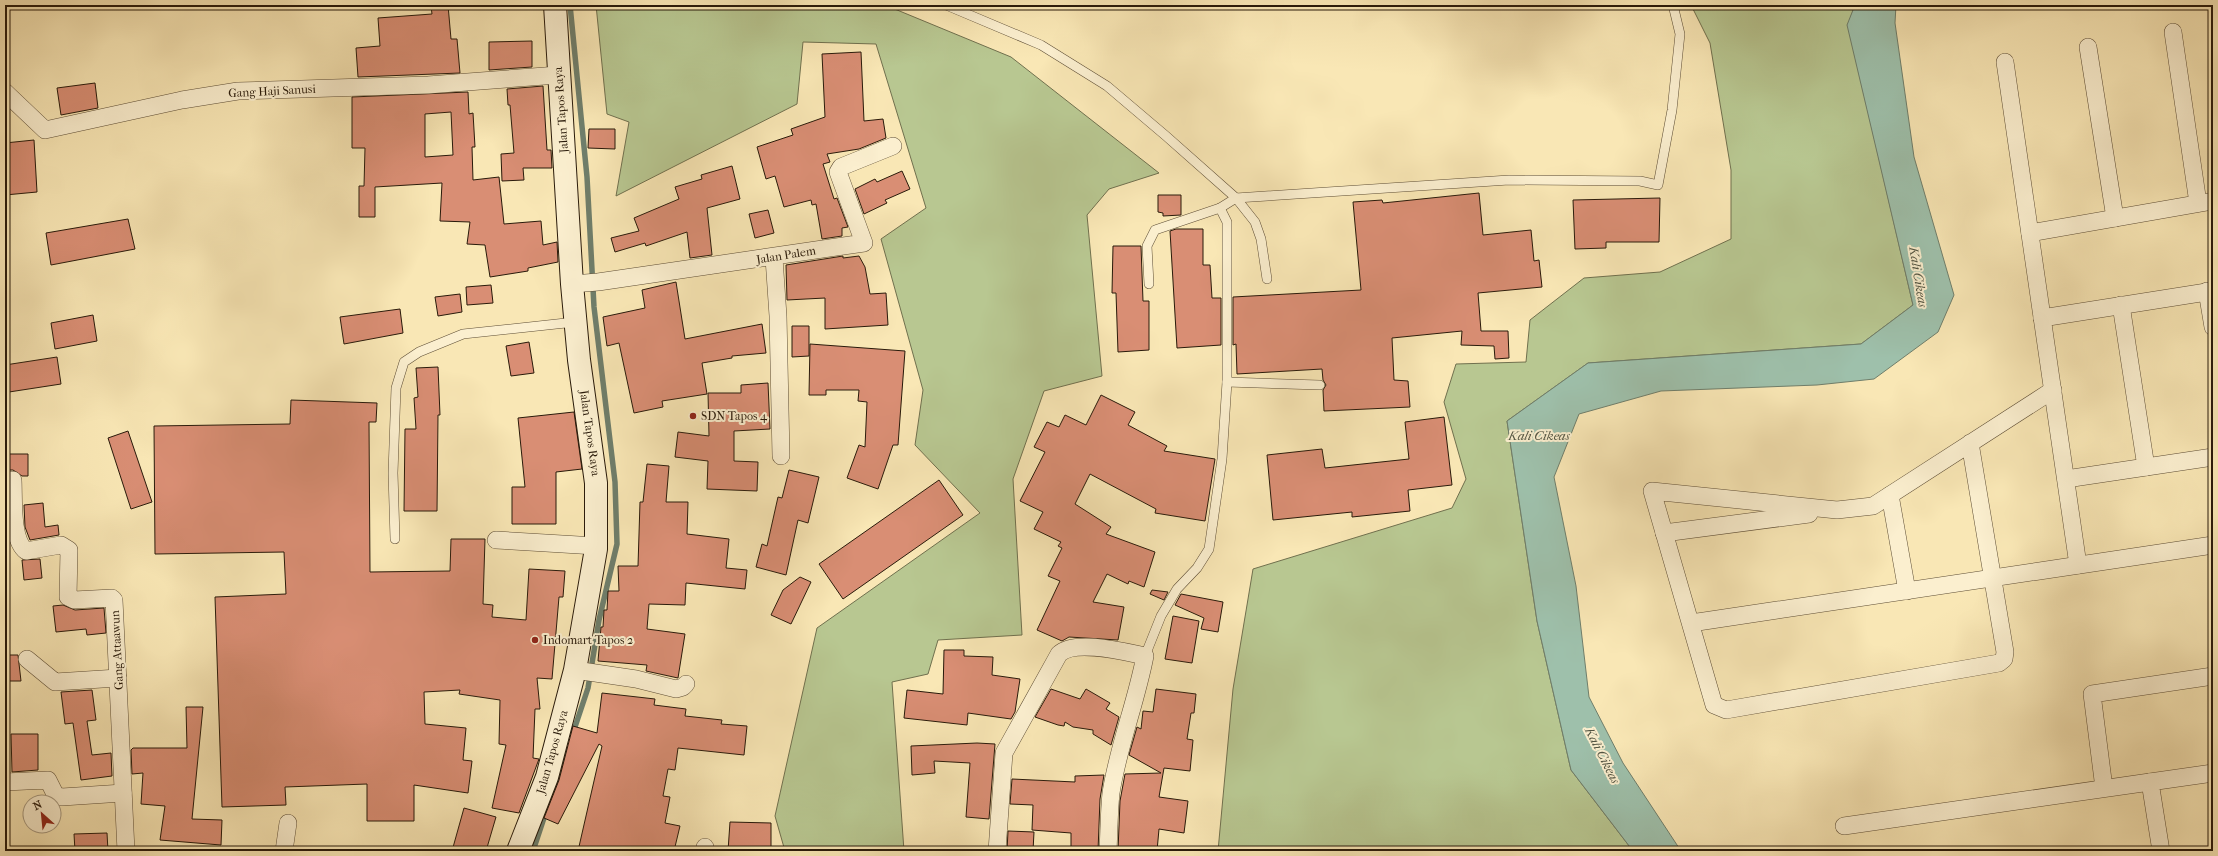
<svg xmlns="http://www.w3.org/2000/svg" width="2218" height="856" font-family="'IM FELL French Canon',serif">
	<rect width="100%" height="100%" fill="#f9e7b5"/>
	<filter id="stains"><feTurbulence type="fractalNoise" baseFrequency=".005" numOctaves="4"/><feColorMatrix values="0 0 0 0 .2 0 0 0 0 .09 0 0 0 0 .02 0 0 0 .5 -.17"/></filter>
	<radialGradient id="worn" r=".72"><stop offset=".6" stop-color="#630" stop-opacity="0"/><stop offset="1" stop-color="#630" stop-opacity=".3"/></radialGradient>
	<!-- green -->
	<g fill="#b8c791" stroke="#70704e">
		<polygon points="596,5 885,5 1011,57 1159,173 1109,189 1087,215 1102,376 1044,391 1013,479 1022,635 938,640 928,674 892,682 904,851 785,851 775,816 817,628 980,513 915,445 923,390 881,239 926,208 876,44 803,42 797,104 616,196 629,122 607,114"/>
		<polygon points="1691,5 1855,5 1848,25 1913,305 1861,344 1588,363 1507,421 1537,621 1571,770 1633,851 1218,851 1233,689 1253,569 1452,508 1466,479 1444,402 1456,364 1526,362 1530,320 1584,278 1660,272 1731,239 1731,170 1710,43"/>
	</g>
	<!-- water -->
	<polygon fill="#9ec0ab" stroke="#6f7e6b" points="1855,5 1896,5 1895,23 1914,157 1954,295 1938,332 1874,379 1817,385 1661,391 1579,414 1554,477 1576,586 1589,697 1623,763 1681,851 1633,851 1571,770 1537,621 1507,421 1588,363 1861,344 1913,305 1847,25"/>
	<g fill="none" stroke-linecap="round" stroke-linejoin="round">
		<!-- stream -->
		<g stroke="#6f7e6b" stroke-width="5.5">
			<polyline points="570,5 587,177 594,307 615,482 617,544 599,620 588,688 573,733"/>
			<polyline points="533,851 567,749"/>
		</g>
	</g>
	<!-- building -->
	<g fill="#d98e74" stroke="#291a0a" fill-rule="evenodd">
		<polygon points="448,5 451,39 457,39 460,73 358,77 356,48 380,46 378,18 432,14 431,6"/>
		<polygon points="532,41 532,67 489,70 489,42"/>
		<polygon points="861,52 864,121 883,119 886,138 859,149 827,154 830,162 823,164 834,199 837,198 848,227 842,228 842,236 822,239 816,204 812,205 811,200 784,207 775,176 766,179 757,147 793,135 791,129 825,117 822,54"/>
		<polygon points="95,83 98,108 61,115 57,88"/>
		<polygon points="543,86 547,150 551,150 552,168 523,168 524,180 502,181 501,154 514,153 510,105 508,105 507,89"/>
		<path d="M468,92L469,114L473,113L475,147H472L473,180L499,177L504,224L541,221L543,245L557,242L558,262L528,268V271L490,277L485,245L467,244L470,222L440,221L442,183L375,187V217H359V186H364L365,148H352V97ZM451,112L453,155L425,157V114Z"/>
		<polygon points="589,129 615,129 615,149 588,148"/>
		<polygon points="34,140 37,192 5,195 5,143"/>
		<polygon points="732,166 740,199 707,208 712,255 690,258 687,232 646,246 645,243 615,252 611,238 639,231 634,218 679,199 675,187 702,179 701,175"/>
		<polygon points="902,171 910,189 885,200 887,203 864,214 855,189 875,179 877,182"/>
		<polygon points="1479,193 1483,235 1531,230 1534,261 1539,260 1542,287 1478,293 1481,331 1508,331 1509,358 1495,359 1494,346 1461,345 1462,331 1392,338 1394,380 1408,381 1410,407 1324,411 1323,390 1326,385 1323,380 1322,369 1237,374 1236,344 1233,345 1233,297 1361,290 1353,202 1382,200 1383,203"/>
		<polygon points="1158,195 1181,195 1181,215 1163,216 1163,213 1158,212"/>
		<polygon points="1660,198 1659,242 1606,242 1606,248 1575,249 1573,200"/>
		<polygon points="768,210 774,233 755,238 749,214"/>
		<polygon points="128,219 135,249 51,265 46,233"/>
		<polygon points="1176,229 1203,229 1203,265 1210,265 1212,298 1221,298 1221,345 1177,348 1170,231"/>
		<polygon points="1113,246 1141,246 1143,301 1149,301 1149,350 1118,352 1116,293 1112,293"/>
		<polygon points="843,256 843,258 859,256 865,267 870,294 886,293 888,325 825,329 825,298 787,300 786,265"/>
		<polygon points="676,282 685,339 762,324 766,353 732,356 732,358 702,363 707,394 662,401 663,407 634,413 619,343 607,346 603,317 645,308 642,290"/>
		<polygon points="491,285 493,303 467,305 466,287"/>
		<polygon points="460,294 462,312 438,316 435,297"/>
		<polygon points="400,309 403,333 344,344 340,317"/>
		<polygon points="93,315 97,341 55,349 51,323"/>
		<polygon points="792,326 809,326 809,356 792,357"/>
		<polygon points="529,342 534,373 511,376 506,346"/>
		<polygon points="810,344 905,351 898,445 893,445 878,489 847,478 859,445 865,447 867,402 858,401 859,390 826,390 826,395 809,395"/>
		<polygon points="57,357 61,384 9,392 5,365"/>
		<polygon points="438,367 440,415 438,415 437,511 404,511 405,429 416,429 414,398 418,397 416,368"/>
		<polygon points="768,383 770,429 734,431 734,461 758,462 757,491 707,489 708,461 675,457 678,432 709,436 708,393 741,393 741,385"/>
		<polygon points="1101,395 1135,412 1128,425 1167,446 1164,451 1215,459 1205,521 1155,513 1156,509 1090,474 1075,504 1111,527 1106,534 1155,552 1144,587 1129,581 1128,584 1107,574 1093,602 1124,607 1118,640 1069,637 1062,641 1037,630 1060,581 1048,576 1062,548 1058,546 1061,542 1034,529 1043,512 1020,501 1045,452 1034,447 1047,422 1059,427 1065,415 1086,425"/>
		<polygon points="291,400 377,403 376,422 369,422 370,572 450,571 451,539 485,539 483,604 493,605 492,617 526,620 529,569 565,571 563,597 559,597 552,679 537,678 540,709 535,709 533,758 539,759 519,813 492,808 506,745 499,744 500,700 459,694 460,690 424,692 425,724 466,728 463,760 472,761 468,793 414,785 414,821 367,821 367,784 285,787 286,805 222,807 215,597 286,594 284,552 155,554 154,426 290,424"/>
		<polygon points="574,412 582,469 556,472 556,524 512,524 512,487 525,487 518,418"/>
		<polygon points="1444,417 1452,485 1408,490 1410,511 1352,517 1352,512 1273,520 1267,455 1322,449 1325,468 1409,459 1405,422"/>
		<polygon points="128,431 152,502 131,509 108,438"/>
		<polygon points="5,454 28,454 28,476 22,476 13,470 5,470"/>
		<polygon points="647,464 669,466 666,502 688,502 687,534 729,539 726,568 747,570 745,589 686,583 685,605 649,604 647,629 685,634 678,678 646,671 647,665 598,661 601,627 603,627 604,610 607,610 608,591 619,591 618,566 638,566 640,502 643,502"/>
		<polygon points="789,470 819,477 808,523 798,520 786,575 756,567 762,544 767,546 778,497 782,498"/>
		<polygon points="939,480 963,515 843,599 819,564"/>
		<polygon points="43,503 45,527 58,525 59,535 30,540 25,527 24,505"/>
		<polygon points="40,559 42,578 24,580 22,560"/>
		<polygon points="800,577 811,582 791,624 771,615 783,590"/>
		<polygon points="1152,590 1168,592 1164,600 1150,594"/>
		<polygon points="1181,594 1223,602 1218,632 1201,629 1204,618 1175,605"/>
		<polygon points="63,605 75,610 104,608 106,633 87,635 86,629 56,632 53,606"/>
		<polygon points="1173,616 1199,621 1192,663 1165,659"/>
		<polygon points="944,650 964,650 964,656 993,657 992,675 1020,679 1015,712 1011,719 968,713 967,725 904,718 907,690 943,694"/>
		<polygon points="5,655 18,655 21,681 5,681"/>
		<polygon points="1051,689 1080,699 1086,689 1110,703 1106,709 1119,717 1111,745 1093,734 1093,730 1073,727 1065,722 1064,726 1058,725 1035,717"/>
		<polygon points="1156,689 1196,694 1194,713 1191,713 1187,739 1193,740 1190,771 1164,768 1159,797 1188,801 1184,833 1159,829 1157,851 1118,851 1120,801 1125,774 1161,773 1129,755 1137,727 1141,729 1143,711 1153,712"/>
		<polygon points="92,690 96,720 87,721 92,755 111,753 112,776 81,780 73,723 65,724 61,692"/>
		<polygon points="602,693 655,699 654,705 686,709 685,716 722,720 721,724 747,726 744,755 678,748 675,770 668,769 663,796 670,797 665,823 680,826 674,851 646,848 645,851 578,851 602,746 599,744 558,824 544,818 559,780 573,726 597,733"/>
		<polygon points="186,707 203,707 192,819 222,820 221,845 160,840 165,806 141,804 143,773 132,774 131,750 133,748 187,748"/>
		<polygon points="11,734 38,734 38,770 12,772"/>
		<polygon points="977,743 995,744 989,819 966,817 970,763 934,761 935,773 912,775 911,746"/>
		<polygon points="1104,775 1100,799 1098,851 1071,851 1071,833 1032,830 1033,805 1010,804 1012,779 1075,782 1075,776"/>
		<polygon points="464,808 496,817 486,851 452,851"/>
		<polygon points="730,822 771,823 771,851 728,851"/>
		<polygon points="1008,831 1034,832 1033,851 1007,851"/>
		<polygon points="107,833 108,851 75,851 74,834"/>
	</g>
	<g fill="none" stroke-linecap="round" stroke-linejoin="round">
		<defs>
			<g id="service">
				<polyline points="946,5 1041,45 1107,86 1166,136 1236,198 1255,222 1261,239 1267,279"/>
				<polyline points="1149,284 1147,246 1155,230 1220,208 1236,198 1509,180 1640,181 1658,185 1672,110 1680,34 1673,5"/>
				<polyline points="1227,382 1320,385"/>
				<polyline points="395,539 393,473 396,388 404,362 419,352 463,334 575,322"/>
				<polyline points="1145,656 1161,616 1177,589 1197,568 1209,549 1222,459 1227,382 1227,222 1220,208"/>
			</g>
			<g id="minor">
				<polyline points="2173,32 2198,203"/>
				<polyline points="2088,47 2115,218"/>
				<polyline points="2005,62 2078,565"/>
				<polyline points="5,92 45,130 182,100 238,91 428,85 558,75"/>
				<polyline points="2030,233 2213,201"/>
				<polyline points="774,258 778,316 781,456"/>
				<polyline points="572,284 598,282 864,243 838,172 841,167 893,146"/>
				<polyline points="2207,291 2213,327"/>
				<polyline points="2121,305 2146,467"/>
				<polyline points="2042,318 2213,291"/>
				<polyline points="1970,443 2005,652 2004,659 1999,663 1726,710 1714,705 1652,491 1837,510 1873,506 2053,390"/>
				<polyline points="2066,479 2213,457"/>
				<path d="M5,480H13C14,498 11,540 26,551L61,545L69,550L68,597L74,600L112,598L114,600L126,851"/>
				<polyline points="1890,495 1907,591"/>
				<polyline points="1664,533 1809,514"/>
				<polyline points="496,540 596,546"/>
				<polyline points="1691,623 2213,545"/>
				<polyline points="27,659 55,682 118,678"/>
				<polyline points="575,670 636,679 676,689 683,687 686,684"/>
				<polyline points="5,782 48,780 56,796 62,797 123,793"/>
				<polyline points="2104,788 2092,694 2213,676"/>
				<polyline points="1844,826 2150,782"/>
				<polyline points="284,851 288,823"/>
				<polyline points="705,851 705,847"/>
				<path d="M997,851L1004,753L1059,654C1075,639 1125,652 1145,656C1136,703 1118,747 1111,793C1109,812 1109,832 1108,851"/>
				<polyline points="2161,851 2150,782 2213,773"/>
			</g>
			<polyline id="secondary" points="518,851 547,777 575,670 596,549 596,483 579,360 572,284 555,5"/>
		</defs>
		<!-- service casing -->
		<use href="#service" stroke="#5d4d35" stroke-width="10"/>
		<!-- minor casing -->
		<use href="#minor" stroke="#5d4d35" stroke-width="18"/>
		<!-- secondary casing -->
		<use href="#secondary" stroke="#291a0a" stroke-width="24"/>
		<!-- service -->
		<use href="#service" stroke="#fbefcf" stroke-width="9"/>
		<!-- minor -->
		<use href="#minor" stroke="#fbefcf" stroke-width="17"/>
		<!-- secondary -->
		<use href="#secondary" stroke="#fbefcf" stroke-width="22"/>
	</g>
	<!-- markers -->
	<g fill="#8f2418" stroke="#fbefcf" stroke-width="1.5">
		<circle cx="693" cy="416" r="4"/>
		<circle cx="535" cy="640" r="4"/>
	</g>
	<g text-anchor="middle" stroke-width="4" stroke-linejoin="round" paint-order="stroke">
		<!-- street labels -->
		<g font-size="12" fill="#291a0a" stroke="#fbefcf">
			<text transform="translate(272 91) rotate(-3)" y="4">Gang Haji Sanusi</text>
			<text transform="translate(561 110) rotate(-94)" y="4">Jalan Tapos Raya</text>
			<text transform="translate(786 255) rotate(-9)" y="4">Jalan Palem</text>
			<text transform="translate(590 433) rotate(82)" y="4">Jalan Tapos Raya</text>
			<text transform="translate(117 650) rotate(-93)" y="4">Gang Attaawun</text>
			<text transform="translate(552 752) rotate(-74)" y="4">Jalan Tapos Raya</text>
		</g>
		<!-- poi labels -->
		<g font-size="12" fill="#291a0a" stroke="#fbefcf" text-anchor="start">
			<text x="701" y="420">SDN Tapos 4</text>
			<text x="543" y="644">Indomart Tapos 2</text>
		</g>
		<!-- water labels -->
		<g font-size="13" font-style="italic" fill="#525442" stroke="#fbefcf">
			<text transform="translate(1919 277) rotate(81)" y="5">Kali Cikeas</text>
			<text x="1539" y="440">Kali Cikeas</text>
			<text transform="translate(1603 755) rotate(63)" y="5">Kali Cikeas</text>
		</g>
	</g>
	<!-- margin -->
	<rect width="2218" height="856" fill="none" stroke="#f9e7b5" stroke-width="20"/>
	<rect x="6" y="6" width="2206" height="844" fill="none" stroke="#291a0a" stroke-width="2"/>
	<rect x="10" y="10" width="2198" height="836" fill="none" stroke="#291a0a"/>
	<!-- north arrow -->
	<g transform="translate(42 814) rotate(333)"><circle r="19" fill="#fbefcf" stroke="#a79a80"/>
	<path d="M0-3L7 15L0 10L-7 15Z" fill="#8f2418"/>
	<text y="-6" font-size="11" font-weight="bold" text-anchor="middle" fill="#291a0a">N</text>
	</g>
	<rect width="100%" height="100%" filter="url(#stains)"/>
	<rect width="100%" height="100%" fill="url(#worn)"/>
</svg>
